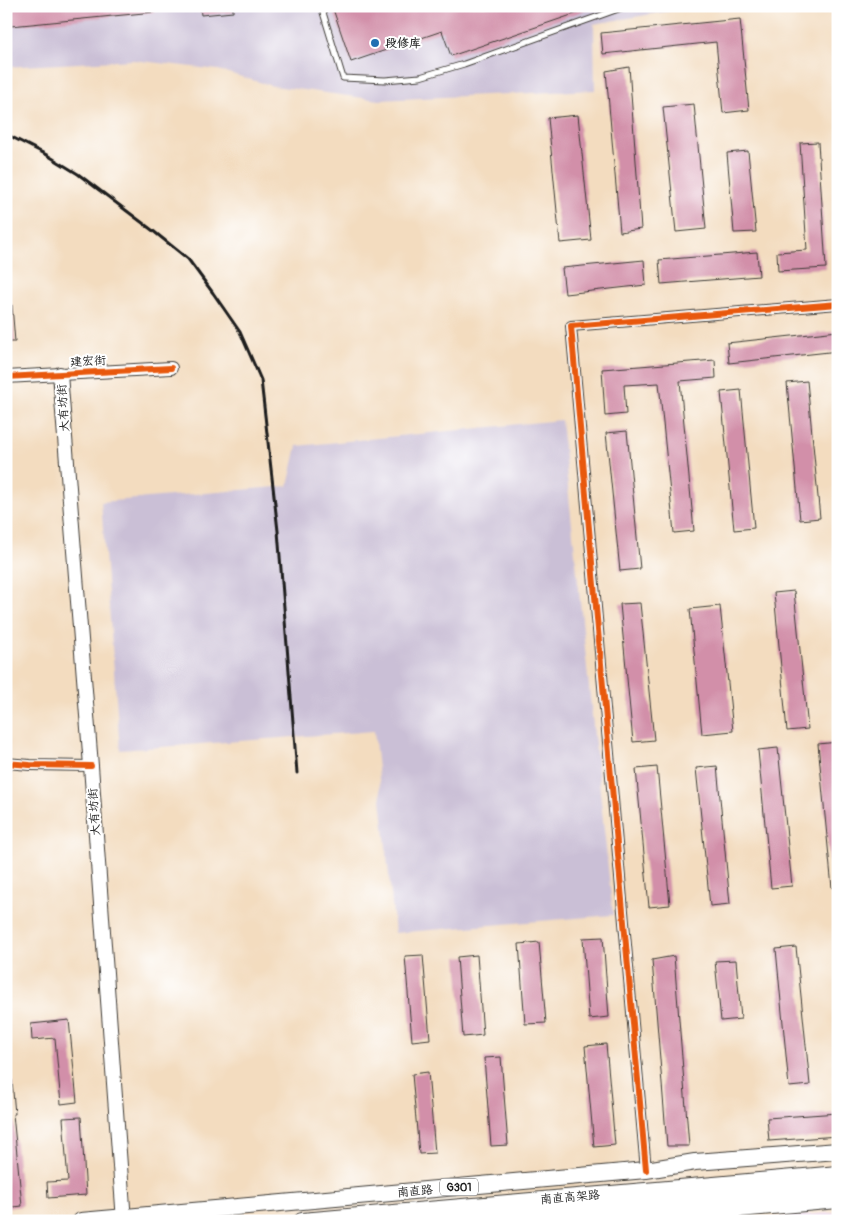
<svg xmlns="http://www.w3.org/2000/svg" width="844" height="1227" font-family="Pangolin,'LXGW WenKai TC',sans-serif">
	<rect width="100%" height="100%" fill="#fff"/>
	<filter id="ink" filterUnits="userSpaceOnUse"><feTurbulence type="fractalNoise" baseFrequency=".02" numOctaves="2"/><feDisplacementMap in="SourceGraphic" scale="10" xChannelSelector="R" yChannelSelector="G"/><feConvolveMatrix kernelMatrix="1 2 1 2 8 2 1 2 1" color-interpolation-filters="sRGB"/></filter>
	<filter id="wash" filterUnits="userSpaceOnUse"><feTurbulence type="fractalNoise" baseFrequency=".0096" numOctaves="4" result="noise"/><feDisplacementMap in="SourceGraphic" scale="20" xChannelSelector="R" yChannelSelector="G"/><feGaussianBlur stdDeviation="1.12" result="paint"/><feColorMatrix in="noise" values="0 0 0 0 0 0 0 0 0 0 0 0 0 0 0 0 0 1.4 0 .05"/><feComposite in="paint" operator="in"/></filter>
	<g filter="url(#wash)">
		<rect width="100%" height="100%" fill="#f3dcbf"/>
		<!-- built -->
		<polygon fill="#ead1ec" points="838,1212 838,1221 740,1221"/>
		<!-- industrial -->
		<g fill="#cabfd6">
			<polygon points="6,6 699,6 594,24 595,90 379,100 273,86 218,70 133,60 6,67"/>
			<polygon points="561,420 613,915 395,933 374,731 120,750 101,502 288,486 297,446"/>
		</g>
		<g id="blocks">
			<!-- building -->
			<g fill="#d28fa9">
				<polygon points="9,6 154,6 154,12 11,26"/>
				<polygon points="200,6 233,6 233,12 201,15"/>
				<polygon points="332,6 592,6 592,8 451,56 442,31 351,62"/>
				<polygon points="740,19 749,110 723,113 716,42 603,54 601,33"/>
				<polygon points="629,67 641,229 620,232 606,71"/>
				<polygon points="694,104 706,229 676,232 663,107"/>
				<polygon points="578,115 591,240 560,243 548,118"/>
				<polygon points="818,142 826,268 778,271 777,252 807,250 800,143"/>
				<polygon points="748,151 756,232 734,233 727,153"/>
				<polygon points="757,252 759,276 661,284 659,260"/>
				<polygon points="644,260 646,285 565,294 562,268"/>
				<polygon points="12,305 15,342 6,342 6,306"/>
				<polygon points="838,331 838,351 729,363 727,343"/>
				<polygon points="715,360 716,378 680,381 694,531 674,533 659,383 624,385 626,414 605,416 602,369"/>
				<polygon points="807,381 820,518 800,520 787,383"/>
				<polygon points="741,390 754,528 734,530 721,392"/>
				<polygon points="627,431 640,569 620,571 606,433"/>
				<polygon points="794,591 808,729 787,731 774,593"/>
				<polygon points="640,603 654,740 633,742 620,604"/>
				<polygon points="720,606 733,731 702,734 690,609"/>
				<polygon points="838,742 838,888 832,888 818,744"/>
				<polygon points="778,748 792,886 771,888 758,750"/>
				<polygon points="717,766 730,904 710,906 696,768"/>
				<polygon points="657,767 670,905 649,907 636,769"/>
				<polygon points="603,937 609,1017 589,1019 583,938"/>
				<polygon points="539,942 546,1023 525,1024 519,944"/>
				<polygon points="796,947 810,1085 789,1087 776,949"/>
				<polygon points="423,955 430,1039 412,1041 405,956"/>
				<polygon points="477,955 483,1035 463,1037 457,957"/>
				<polygon points="674,956 689,1146 667,1146 652,960"/>
				<polygon points="736,960 741,1019 721,1021 715,961"/>
				<polygon points="69,1020 77,1102 61,1104 55,1038 32,1040 31,1024"/>
				<polygon points="606,1044 615,1145 594,1147 585,1046"/>
				<polygon points="501,1057 508,1145 491,1146 484,1058"/>
				<polygon points="428,1072 435,1153 419,1154 412,1074"/>
				<polygon points="6,1080 12,1080 15,1114 13,1114 22,1206 6,1208"/>
				<polygon points="838,1113 838,1136 769,1141 767,1118"/>
				<polygon points="81,1117 86,1195 48,1198 47,1182 68,1181 63,1118"/>
			</g>
		</g>
	</g>
	<g filter="url(#ink)">
		<use href="#blocks" fill-opacity="0" stroke="#3c3934" stroke-width="1"/>
		<g fill="none" stroke-linecap="round" stroke-linejoin="round">
			<defs>
				<polyline id="service" points="321,6 343,78 385,80 420,77 464,64 627,6"/>
				<g id="minor">
					<polyline points="6,763 30,765 91,766"/>
					<polyline points="646,1170 571,326 838,304"/>
				</g>
				<polyline id="tertiary" points="6,377 171,368"/>
				<polyline id="secondary" points="60,374 91,766 124,1221"/>
				<g id="trunk">
					<polyline points="81,1221 646,1170 695,1162 838,1151"/>
					<polyline points="302,1221 838,1174"/>
					<polyline points="455,1221 838,1188"/>
					<polyline points="607,1221 838,1200"/>
				</g>
			</defs>
			<!-- service casing -->
			<use href="#service" stroke="#3c3934" stroke-width="7"/>
			<!-- minor casing -->
			<use href="#minor" stroke="#3c3934" stroke-width="12"/>
			<!-- tertiary casing -->
			<use href="#tertiary" stroke="#3c3934" stroke-width="14"/>
			<!-- secondary casing -->
			<use href="#secondary" stroke="#3c3934" stroke-width="16"/>
			<!-- trunk casing -->
			<use href="#trunk" stroke="#3c3934" stroke-width="18"/>
			<!-- service -->
			<use href="#service" stroke="#fff" stroke-width="5"/>
			<!-- minor -->
			<use href="#minor" stroke="#fff" stroke-width="10"/>
			<!-- tertiary -->
			<use href="#tertiary" stroke="#fff" stroke-width="12"/>
			<!-- secondary -->
			<use href="#secondary" stroke="#fff" stroke-width="14"/>
			<!-- trunk -->
			<use href="#trunk" stroke="#fff" stroke-width="16"/>
			<!-- rail -->
			<polyline stroke="#1c1c1c" stroke-width="3" points="6,134 47,155 78,174 152,230 188,259 213,293 240,332 261,380 278,531 297,773"/>
			<defs>
				<g id="cycleway">
					<polyline points="6,377 171,368"/>
					<polyline points="6,763 30,765 91,766"/>
					<polyline points="646,1170 571,326 838,304"/>
				</g>
			</defs>
			<!-- cycleway casing -->
			<use href="#cycleway" stroke="#fff" stroke-width="9"/>
			<!-- cycleway -->
			<use href="#cycleway" stroke="#e8590c" stroke-width="6"/>
		</g>
	</g>
	<!-- markers -->
	<circle fill="#1f6fb2" stroke="#fff" stroke-width="2" cx="375" cy="43" r="5"/>
	<g text-anchor="middle" stroke-width="4" stroke-linejoin="round" paint-order="stroke">
		<!-- shield labels -->
		<rect fill="#fff" stroke="#606060" stroke-width="1" x="440" y="1178.5" width="38" height="17" rx="4"/>
		<g font-size="11" font-weight="bold" fill="#1c1c1c">
			<text x="459" y="1191">G301</text>
		</g>
		<!-- poi labels -->
		<g font-size="12" font-weight="bold" fill="#1c1c1c" stroke="#fff" text-anchor="start">
			<text x="385" y="47">段修库</text>
		</g>
		<!-- street labels -->
		<g font-size="12" fill="#1c1c1c" stroke="#fff">
			<text transform="translate(88 361) rotate(-3)" y="4">建宏街</text>
			<text transform="translate(63 408) rotate(-94)" y="4">大有坊街</text>
			<text transform="translate(94 812) rotate(-94)" y="4">大有坊街</text>
			<text transform="translate(415 1191) rotate(-5)" y="4">南直路</text>
			<text transform="translate(570 1197) rotate(-5)" y="4">南直高架路</text>
		</g>
	</g>
	<!-- margin -->
	<rect width="844" height="1227" fill="none" stroke="#fff" stroke-width="25"/>
</svg>
